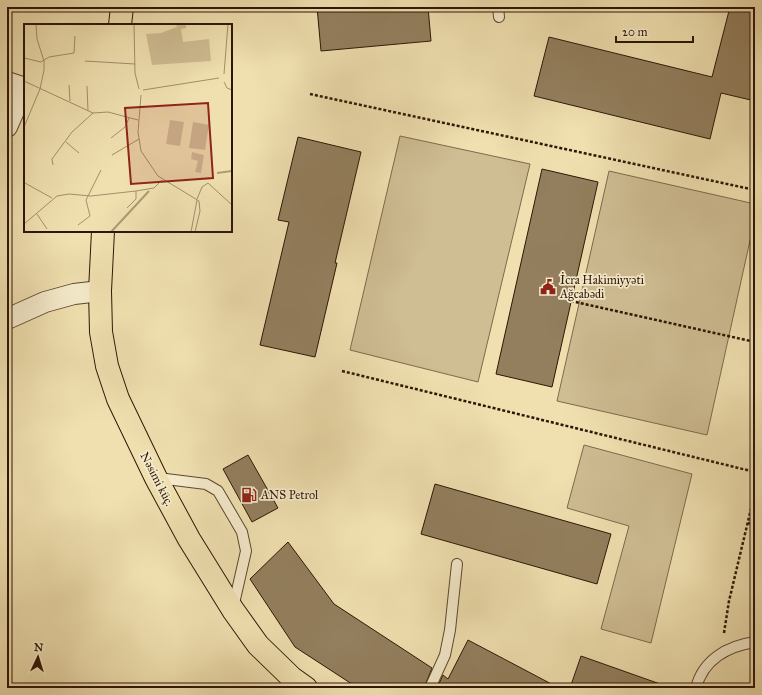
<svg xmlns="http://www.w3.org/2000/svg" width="762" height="695" font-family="'IM FELL Great Primer',serif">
	<rect width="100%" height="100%" fill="#f0e0b0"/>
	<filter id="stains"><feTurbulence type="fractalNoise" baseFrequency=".005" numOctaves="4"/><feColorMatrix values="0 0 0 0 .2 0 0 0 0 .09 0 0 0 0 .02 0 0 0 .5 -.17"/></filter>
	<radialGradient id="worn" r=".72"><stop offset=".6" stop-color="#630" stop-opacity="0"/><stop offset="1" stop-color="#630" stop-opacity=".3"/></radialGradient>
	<!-- green -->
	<g fill="#cfbd93" stroke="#7e694c">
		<polygon points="400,136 530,164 478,382 350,350"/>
		<polygon points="609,171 755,204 755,218 707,435 557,401"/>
		<polygon points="584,445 692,474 651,643 601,629 629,526 567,508"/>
	</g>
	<!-- building -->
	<g fill="#937f5e" stroke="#2e1506">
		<polygon points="317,7 428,7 431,41 321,51"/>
		<polygon points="730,7 755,7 755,101 721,93 710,139 534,96 549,37 712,77"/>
		<polygon points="298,137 361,152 335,263 337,263 315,357 260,345 289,222 278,220"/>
		<polygon points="542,169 598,182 552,387 496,374"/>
		<polygon points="248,455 278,508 252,522 223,469"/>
		<polygon points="435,484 611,534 597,584 421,534"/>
		<polygon points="288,542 334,604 432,668 424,688 358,688 295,647 250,579"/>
		<polygon points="468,640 559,688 437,688 443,675 448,679"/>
		<polygon points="581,656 663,685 663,688 570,688"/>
	</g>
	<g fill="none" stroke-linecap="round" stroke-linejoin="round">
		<defs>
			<g id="lane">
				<polyline points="498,7 499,17"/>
				<polyline points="158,478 206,484 218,491 242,532 246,551 233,608"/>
				<polyline points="430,688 445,655 450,630 457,564"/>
				<path d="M696,688C703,660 727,646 755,642"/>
			</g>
			<g id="street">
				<polyline points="7,82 25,88"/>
				<polyline points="7,127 24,88"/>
				<polyline points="7,319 45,302 74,294 100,291"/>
			</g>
			<g id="primary">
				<polyline points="120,25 122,7"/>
				<polyline points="103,231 100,291 101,332 107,366 118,399 156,478 189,539 233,610 258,645 292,678 306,688"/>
			</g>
		</defs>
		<!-- lane casing -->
		<use href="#lane" stroke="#5e4830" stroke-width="12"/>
		<!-- street casing -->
		<use href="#street" stroke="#5e4830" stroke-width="22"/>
		<!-- primary casing -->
		<use href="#primary" stroke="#2e1506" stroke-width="24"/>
		<!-- path -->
		<g stroke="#2e1506" stroke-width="2.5" stroke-dasharray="3 2" stroke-linecap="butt">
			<polyline points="310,94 755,190"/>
			<polyline points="571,301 755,342"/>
			<polyline points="342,371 755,472"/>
			<polyline points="748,523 755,525"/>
			<polyline points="724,633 729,601 755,492"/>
		</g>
		<!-- lane -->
		<use href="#lane" stroke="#f5ebcc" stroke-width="10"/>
		<!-- street -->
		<use href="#street" stroke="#f5ebcc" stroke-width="20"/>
		<!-- primary -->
		<use href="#primary" stroke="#f0e0b0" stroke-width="22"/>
	</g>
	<!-- icons -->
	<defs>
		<symbol id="civic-bare" viewBox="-9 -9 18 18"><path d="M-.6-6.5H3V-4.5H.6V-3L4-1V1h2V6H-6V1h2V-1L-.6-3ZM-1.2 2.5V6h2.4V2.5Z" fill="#8f2418" stroke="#f5ebcc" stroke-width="2.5" paint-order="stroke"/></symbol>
		<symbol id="fuel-bare" viewBox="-9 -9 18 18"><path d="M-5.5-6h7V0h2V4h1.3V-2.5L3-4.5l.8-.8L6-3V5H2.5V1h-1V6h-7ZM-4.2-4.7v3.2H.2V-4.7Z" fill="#8f2418" stroke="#f5ebcc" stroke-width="2.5" paint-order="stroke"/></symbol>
	</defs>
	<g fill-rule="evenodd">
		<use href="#civic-bare" x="537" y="276" width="22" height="22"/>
		<use href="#fuel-bare" x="238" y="484" width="22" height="22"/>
	</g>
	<g text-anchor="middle" stroke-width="3.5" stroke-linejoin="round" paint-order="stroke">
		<!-- poi labels -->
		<g font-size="12" fill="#2e1506" stroke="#f5ebcc" text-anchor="start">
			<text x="560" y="284">İcra Hakimiyyəti<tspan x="560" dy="14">Ağcabədi</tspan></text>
			<text x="261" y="499">ANS Petrol</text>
		</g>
		<!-- street labels -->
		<g font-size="12" fill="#2e1506" stroke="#f5ebcc">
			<text transform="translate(157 479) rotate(63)" y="4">Nəsimi küç.</text>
		</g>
	</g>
	<!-- overview -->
	<g transform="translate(24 24)">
		<rect width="208" height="208" fill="#f0e0b0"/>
		<path d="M152,0H162V4L157,5L159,18L185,15L187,37L128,41L122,10L137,9L153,3ZM146,96L160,98L156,122L142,120ZM169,98L185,101L181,126L165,124ZM168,128L180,131L177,149L171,148L174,137L167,135Z" fill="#cfbd93"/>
		<path fill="none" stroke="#ae9b76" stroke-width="2" d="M193,149L208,147M87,208L125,167"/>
		<path fill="none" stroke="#a28f6c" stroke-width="1" d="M110,0L111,49L115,65M0,34L17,38L25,33L50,29L51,12M61,37L111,40M200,50L204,0M0,57L69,89L84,88L114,96M200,58L203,64L208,66M45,61L46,77M63,62L64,87M119,66L195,54M117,71L114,108L117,127L134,152L175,177L176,187L171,208M0,103L16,65L20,46V37L13,15L12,0M87,114L101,103L105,94M42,118L55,129M88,131L115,115M29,141L28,135L48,108L69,89M1,159L28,174M173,175L178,163L184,159L208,181M103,184L112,175V167M13,190L23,205M0,200L33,172L45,170L67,172L112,167L130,164L138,156M54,201L66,192L62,176L77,146M167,208L173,176"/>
		<path fill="#8f2418" fill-opacity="0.15" stroke="#8f2418" stroke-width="2" d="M184,79L189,154L107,160L101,84Z"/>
		<rect width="208" height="208" fill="none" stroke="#2e1506" stroke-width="2"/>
	</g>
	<!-- margin -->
	<rect width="762" height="695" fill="none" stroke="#f0e0b0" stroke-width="24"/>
	<rect x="8" y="8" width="746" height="679" fill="none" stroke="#2e1506" stroke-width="2"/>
	<rect x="12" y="12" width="738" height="671" fill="none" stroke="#2e1506"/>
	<!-- north arrow -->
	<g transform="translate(38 657) rotate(4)" stroke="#f5ebcc" stroke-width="3" paint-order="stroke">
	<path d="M0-3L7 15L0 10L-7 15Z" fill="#2e1506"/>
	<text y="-6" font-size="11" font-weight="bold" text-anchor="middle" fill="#2e1506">N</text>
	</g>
	<!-- scale -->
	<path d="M616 36v6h77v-6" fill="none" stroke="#2e1506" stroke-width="2"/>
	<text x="622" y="36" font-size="12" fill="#2e1506" stroke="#f5ebcc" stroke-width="3" paint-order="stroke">20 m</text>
	<rect width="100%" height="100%" filter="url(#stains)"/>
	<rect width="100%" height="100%" fill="url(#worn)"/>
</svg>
